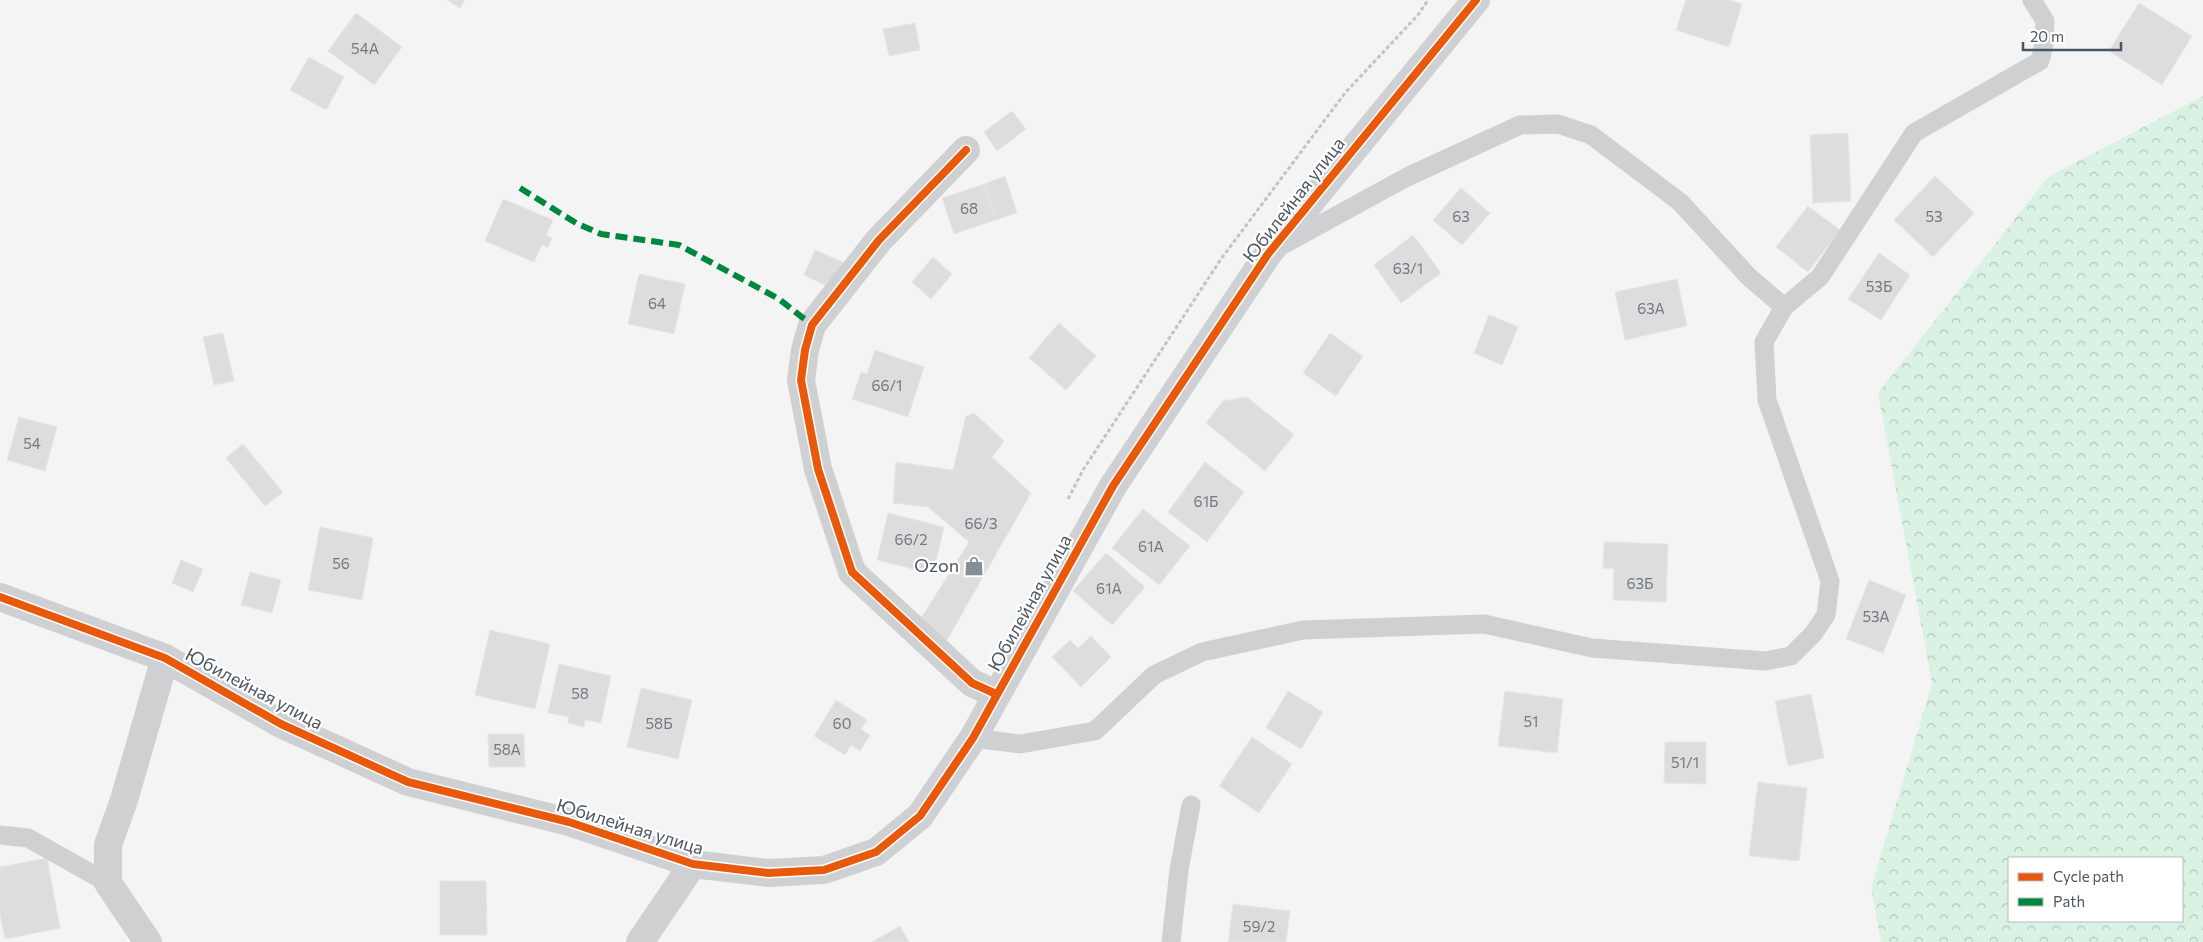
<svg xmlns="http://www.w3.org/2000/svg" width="2203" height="942" font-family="Commissioner,sans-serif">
	<defs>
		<pattern id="forest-crowns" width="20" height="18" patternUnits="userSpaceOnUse" patternTransform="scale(1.25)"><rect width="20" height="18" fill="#d9f2e3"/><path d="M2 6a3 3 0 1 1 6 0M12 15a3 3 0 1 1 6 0" fill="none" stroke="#b2c7bb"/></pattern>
	</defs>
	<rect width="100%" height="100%" fill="#f4f4f4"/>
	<!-- forest -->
	<path fill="url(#forest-crowns)" fill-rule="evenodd" d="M2203,96V942H1881L1871,888L1932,683L1878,393L2048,177ZM2009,858H2182V921H2009Z"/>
	<!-- building -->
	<g fill="#ddddde" stroke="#e5e6e7">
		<polygon points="447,0 465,0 460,8"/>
		<polygon points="1686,0 1729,0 1742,4 1729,47 1676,30"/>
		<polygon points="2139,3 2192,36 2162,85 2109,51"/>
		<polygon points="356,13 402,47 374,85 328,51"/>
		<polygon points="915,23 920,50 889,56 883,29"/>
		<polygon points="309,57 344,77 326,110 290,90"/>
		<polygon points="1012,111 1026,129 997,151 984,132"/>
		<polygon points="1848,133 1851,201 1813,203 1810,135"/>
		<polygon points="1005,176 1017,213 996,220 984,184"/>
		<polygon points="1935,176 1974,213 1933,257 1894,220"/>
		<polygon points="984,184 996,220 954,234 942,198"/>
		<polygon points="1461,188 1490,213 1462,245 1433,220"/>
		<polygon points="503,199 553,220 546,235 552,238 548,247 542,245 534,262 485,241"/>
		<polygon points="1808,206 1840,230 1808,272 1776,247"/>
		<polygon points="1413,235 1441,273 1401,303 1374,265"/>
		<polygon points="815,250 849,265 837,291 804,275"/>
		<polygon points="1879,253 1910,275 1881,320 1848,299"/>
		<polygon points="933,257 952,274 931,299 912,282"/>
		<polygon points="639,274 685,284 674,334 628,324"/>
		<polygon points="1677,279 1687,326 1625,340 1615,292"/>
		<polygon points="1489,315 1518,327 1502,365 1474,353"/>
		<polygon points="1059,323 1096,356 1066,390 1029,358"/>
		<polygon points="223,333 234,381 214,385 203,337"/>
		<polygon points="1330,333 1363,356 1336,396 1303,373"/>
		<polygon points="875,350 924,367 908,417 852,399 861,372 867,374"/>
		<polygon points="1247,397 1294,435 1265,471 1206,423 1223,401"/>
		<polygon points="974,413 1004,441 992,457 1031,493 947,640 918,623 969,542 928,507 893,503 896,462 953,470 966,416"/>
		<polygon points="19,417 57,427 45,471 7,460"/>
		<polygon points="243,444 283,492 265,506 226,458"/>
		<polygon points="1205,462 1244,492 1207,542 1168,512"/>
		<polygon points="1143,509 1190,546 1159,585 1112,548"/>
		<polygon points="888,513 944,527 933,574 877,560"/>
		<polygon points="320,527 373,538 362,600 308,590"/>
		<polygon points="1604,542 1668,544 1666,602 1613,600 1614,569 1603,568"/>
		<polygon points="1106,553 1145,587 1112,625 1073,591"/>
		<polygon points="181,560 203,569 193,592 172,583"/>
		<polygon points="250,572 281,580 272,613 241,605"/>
		<polygon points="1869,580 1906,595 1883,653 1846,639"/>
		<polygon points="490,630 550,644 535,709 475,695"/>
		<polygon points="1091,636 1111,657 1081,687 1052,657 1070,640 1078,648"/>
		<polygon points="559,664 611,676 601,723 585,720 584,727 568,723 569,717 548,713"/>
		<polygon points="641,688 692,700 678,759 627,747"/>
		<polygon points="1288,691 1323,712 1301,749 1266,728"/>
		<polygon points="1505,691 1563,699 1557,753 1498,746"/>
		<polygon points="1811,694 1824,758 1788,766 1775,701"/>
		<polygon points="836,700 867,720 861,729 870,735 860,751 851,745 845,755 814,736"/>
		<polygon points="488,734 524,734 525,767 489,767"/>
		<polygon points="1252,737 1292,764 1259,813 1219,786"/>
		<polygon points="1665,742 1706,742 1706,784 1664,783"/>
		<polygon points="1758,782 1807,788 1799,861 1749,856"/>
		<polygon points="47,858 60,928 5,939 0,914 0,867"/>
		<polygon points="440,881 486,881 487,935 440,935"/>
		<polygon points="1233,904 1290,911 1286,942 1228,942"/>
		<polygon points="900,926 909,942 872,942"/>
	</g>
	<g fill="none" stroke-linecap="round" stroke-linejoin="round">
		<!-- path -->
		<polyline stroke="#bcc7c4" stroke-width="3" stroke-dasharray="4 2.5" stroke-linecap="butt" points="1068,499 1083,470 1221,259 1345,93 1418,15 1428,0"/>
		<!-- lane -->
		<g stroke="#ced0d2" stroke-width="19">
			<polyline points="1279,247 1407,177 1520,125 1558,124 1591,135 1680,202 1749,277 1784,307 1820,277 1914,133 2040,61 2044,43 2045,21 2032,0"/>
			<polyline points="973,738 1020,744 1095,731 1154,675 1202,652 1303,630 1484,624 1592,648 1765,661 1791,656 1813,634 1826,615 1830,581 1767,400 1764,342 1784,307"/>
			<polyline points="0,835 28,838 108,883"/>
			<polyline points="1171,942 1179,870 1191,805"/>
		</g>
		<!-- street -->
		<g stroke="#ced0d2" stroke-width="28">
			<polyline points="966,150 879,240 812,325 805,350 801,380 818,469 852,572 972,683 996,694"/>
			<polyline points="148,942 108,883 108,845 124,800 165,658"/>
			<polyline points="640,942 693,864"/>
		</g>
		<!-- secondary -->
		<polyline stroke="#ced0d4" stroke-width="28" points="0,597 165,658 281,724 408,782 569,822 693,864 768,873 824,870 876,852 920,816 973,738 1113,486 1268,254 1476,0"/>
		<!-- quiet -->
		<polyline stroke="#00873e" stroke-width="6" stroke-dasharray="12 6" stroke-linecap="butt" points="520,188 576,223 601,234 679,245 779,299 812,325"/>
		<defs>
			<g id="cycleway">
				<polyline points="966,150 879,240 812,325 805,350 801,380 818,469 852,572 972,683 996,694"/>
				<polyline points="0,597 165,658 281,724 408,782 569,822 693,864 768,873 824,870 876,852 920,816 973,738 1113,486 1268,254 1476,0"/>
			</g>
		</defs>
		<!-- cycleway casing -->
		<use href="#cycleway" stroke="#fff" stroke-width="11"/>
		<!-- cycleway -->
		<use href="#cycleway" stroke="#e8590c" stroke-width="8"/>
	</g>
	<!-- icons -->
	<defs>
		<symbol id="shop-bare" viewBox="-9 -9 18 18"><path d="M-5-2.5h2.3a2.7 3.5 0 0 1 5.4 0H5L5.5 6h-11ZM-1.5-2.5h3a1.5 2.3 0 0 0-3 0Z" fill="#868d94" stroke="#fff" stroke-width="2.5" paint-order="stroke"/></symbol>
	</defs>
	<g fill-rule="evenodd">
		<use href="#shop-bare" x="960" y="552" width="28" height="28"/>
	</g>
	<g text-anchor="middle" stroke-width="4.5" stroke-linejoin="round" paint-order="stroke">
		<!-- number labels -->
		<g font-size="15" fill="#707881">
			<text x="365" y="54">54А</text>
			<text x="969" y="214">68</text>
			<text x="1461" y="222">63</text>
			<text x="1934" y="222">53</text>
			<text x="1408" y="274">63/1</text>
			<text x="1879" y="292">53Б</text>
			<text x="657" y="309">64</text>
			<text x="1651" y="314">63А</text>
			<text x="887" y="391">66/1</text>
			<text x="32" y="449">54</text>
			<text x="1206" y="507">61Б</text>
			<text x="981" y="529">66/3</text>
			<text x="911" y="545">66/2</text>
			<text x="1151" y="552">61А</text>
			<text x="341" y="569">56</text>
			<text x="1640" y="589">63Б</text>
			<text x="1109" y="594">61А</text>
			<text x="1876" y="622">53А</text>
			<text x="580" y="699">58</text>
			<text x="1531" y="727">51</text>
			<text x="659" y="729">58Б</text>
			<text x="842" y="729">60</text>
			<text x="507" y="755">58А</text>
			<text x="1685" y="768">51/1</text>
			<text x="1259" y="932">59/2</text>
		</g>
		<!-- street labels -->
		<g font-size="18" fill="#4a5661" stroke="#fff">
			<text transform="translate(1294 200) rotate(-52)" y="6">Юбилейная улица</text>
			<text transform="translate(1030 603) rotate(-61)" y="6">Юбилейная улица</text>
			<text transform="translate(254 689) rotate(28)" y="6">Юбилейная улица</text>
			<text transform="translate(630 827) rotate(17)" y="6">Юбилейная улица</text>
		</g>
		<!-- poi labels -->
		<g font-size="18" fill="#4a5661" stroke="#fff" text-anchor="end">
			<text x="959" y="572">Ozon</text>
		</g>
	</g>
	<!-- legend -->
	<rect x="2008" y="857" width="175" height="65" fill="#ffffff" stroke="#b7bbc0"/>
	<rect x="2018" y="873" width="25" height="8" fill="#e8590c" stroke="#b7bbc0"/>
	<text x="2053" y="882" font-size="15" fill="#4a5661">Cycle path</text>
	<rect x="2018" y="898" width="25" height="8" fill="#00873e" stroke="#b7bbc0"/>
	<text x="2053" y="907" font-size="15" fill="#4a5661">Path</text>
	<!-- scale -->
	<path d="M2023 42v8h98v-8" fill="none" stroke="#4a5661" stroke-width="2.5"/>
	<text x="2030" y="42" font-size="15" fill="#4a5661" stroke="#ffffff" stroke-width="4" paint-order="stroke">20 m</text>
</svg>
